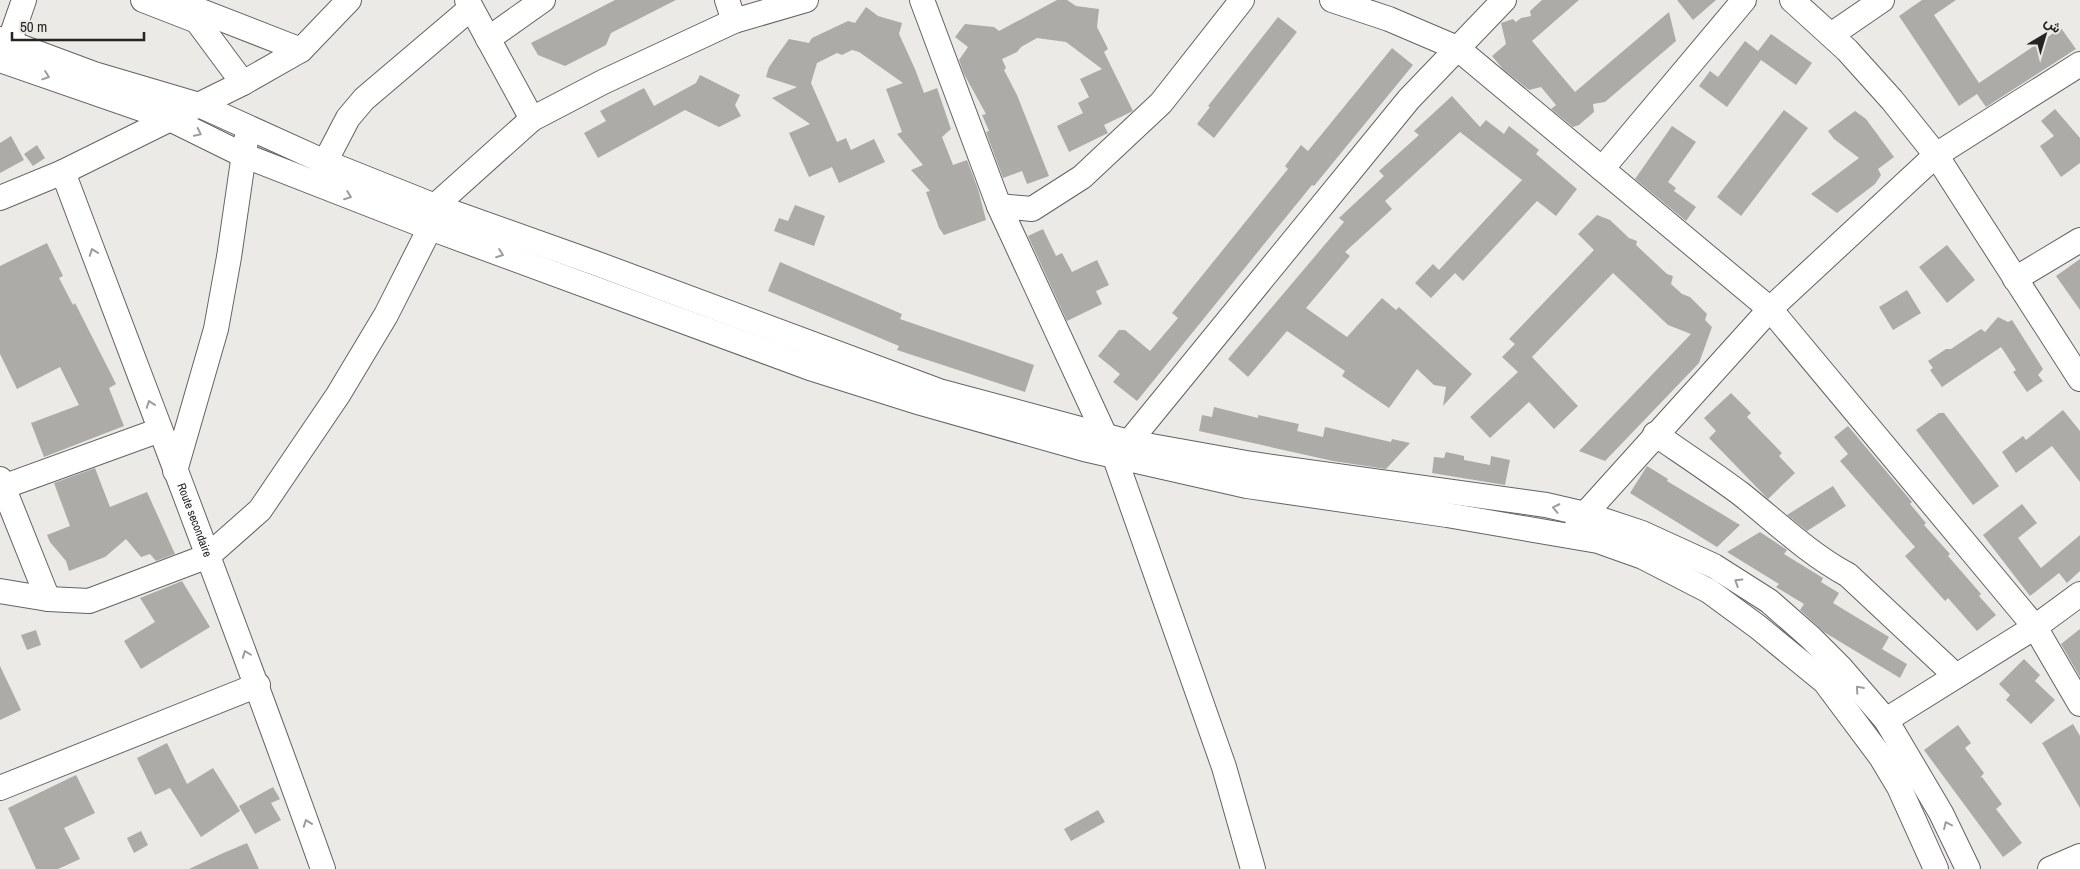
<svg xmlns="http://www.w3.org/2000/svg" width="2080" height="869" font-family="'Archivo Narrow',Vazirmatn,sans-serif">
	<rect width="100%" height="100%" fill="#ebeae6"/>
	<!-- building -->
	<g fill="#acaba8">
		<polygon points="615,0 676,0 611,33 606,45 565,66 538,55 531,43"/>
		<polygon points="1057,0 1067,0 1076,6 1099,9 1097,27 1108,49 1104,52 1133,111 1104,125 1108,133 1069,152 1057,126 1083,113 1078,103 1089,97 1080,79 1102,69 1066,42 1037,38 1021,47 1017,52 1002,59 1006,68 1004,70 1017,95 1049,176 1027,184 1022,171 1003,178 986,132 989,131 982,115 986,114 964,74 959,60 968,47 955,37 965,24 994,27 999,31"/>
		<polygon points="1542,0 1579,0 1532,41 1575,92 1669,12 1676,41 1605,102 1593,104 1594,112 1579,125 1573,127 1551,109 1556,105 1541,87 1529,90 1503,69 1492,56 1506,44 1501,23 1513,19 1516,22 1521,18 1531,16 1530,11"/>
		<polygon points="1677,0 1716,0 1693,20"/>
		<polygon points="1922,0 1956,0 1934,15 1979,83 2061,28 2076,49 1986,107 1977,94 1959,106 1899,16"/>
		<polygon points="866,7 878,16 902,23 899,34 915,69 924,93 937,88 951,129 942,137 953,165 967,160 978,189 986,220 944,235 939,228 926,192 930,191 911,170 923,165 897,134 902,132 886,89 903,83 859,52 852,50 842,55 837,53 817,63 811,83 837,142 846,138 851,150 874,139 885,162 839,183 832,167 809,177 789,133 810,124 772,98 797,87 766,77 769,67 789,39 809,43 812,38 848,21 855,23"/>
		<polygon points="1278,17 1297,32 1214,138 1197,124 1210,107 1208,106"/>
		<polygon points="1771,34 1812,63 1796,85 1761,60 1727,107 1699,86 1710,71 1718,77 1745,41 1758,51"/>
		<polygon points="1392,48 1413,65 1314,186 1312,185 1137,401 1113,382 1120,374 1098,356 1119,330 1125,330 1150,351 1178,318 1172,313 1288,169 1285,166 1301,145 1308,151"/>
		<polygon points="700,75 740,95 735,105 741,116 719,127 685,110 598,158 584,133 606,121 600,111 644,88 654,106 696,83"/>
		<polygon points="1452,96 1480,127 1486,120 1504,134 1509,126 1539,150 1536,154 1577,189 1556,216 1537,201 1463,281 1455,273 1431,298 1415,283 1433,264 1439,270 1522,180 1460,132 1385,201 1392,209 1345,252 1350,256 1306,308 1347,337 1382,298 1396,310 1399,307 1472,374 1443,406 1446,387 1434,385 1417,369 1389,408 1342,376 1345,371 1287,331 1248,377 1228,359 1344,222 1339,218 1384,176 1379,171 1419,135 1414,131"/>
		<polygon points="2055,109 2080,138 2080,163 2061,177 2040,146 2054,136 2041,121"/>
		<polygon points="1784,110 1808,128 1741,216 1717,197"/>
		<polygon points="1855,111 1866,119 1894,157 1878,169 1881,175 1875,184 1837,213 1811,194 1859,158 1834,139 1828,131"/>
		<polygon points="1672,126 1696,142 1668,182 1676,188 1674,191 1696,207 1686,221 1635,179"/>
		<polygon points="11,136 24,160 0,173 0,143"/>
		<polygon points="37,145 45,158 33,166 24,154"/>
		<polygon points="795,205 825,216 814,246 774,231 779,218 788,221"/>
		<polygon points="1597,215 1610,220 1629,238 1637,241 1636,245 1667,274 1673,276 1671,284 1682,294 1690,297 1707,314 1705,320 1712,327 1699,363 1605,461 1579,451 1691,334 1668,325 1613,273 1532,357 1578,406 1554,429 1529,402 1490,438 1470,417 1518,372 1502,357 1515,344 1509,339 1594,250 1578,234"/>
		<polygon points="1043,229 1056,256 1062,253 1072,272 1097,260 1109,285 1096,291 1102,304 1067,321 1028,236"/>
		<polygon points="47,243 63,276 59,278 73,305 75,303 116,384 109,388 124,426 44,457 31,423 79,405 60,367 17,389 0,354 0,266"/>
		<polygon points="1947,245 1975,280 1947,303 1919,267"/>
		<polygon points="2080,259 2080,310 2056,276"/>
		<polygon points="780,262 902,314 900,319 1034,365 1025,392 897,350 899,346 768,291"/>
		<polygon points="1907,290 1921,313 1893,330 1879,307"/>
		<polygon points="1998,317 2008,322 2012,320 2043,369 2038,375 2043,381 2027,392 2013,372 2016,370 2001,347 1942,387 1930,370 1933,368 1928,361 1946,349 1951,349 1981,329 1985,332"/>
		<polygon points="1731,393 1751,413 1747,417 1782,453 1779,456 1795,473 1768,499 1709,438 1716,431 1704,418"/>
		<polygon points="1214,407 1258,418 1258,415 1299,424 1297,431 1323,437 1325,427 1391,442 1392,439 1410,443 1386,469 1333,461 1199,431 1202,415 1212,417"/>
		<polygon points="2063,410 2080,431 2080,482 2052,446 2016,473 2002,452 2023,436 2026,440"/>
		<polygon points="1939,413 1944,413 1999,486 1973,505 1916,430"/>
		<polygon points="1848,426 1912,502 1910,504 1926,523 1924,525 1950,554 1948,556 1981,594 1979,596 1996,615 1977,631 1948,598 1945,601 1905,556 1915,547 1840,461 1848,454 1834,437"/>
		<polygon points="1446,452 1464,456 1464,460 1490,465 1491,456 1510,460 1505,485 1432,473 1434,457 1444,458"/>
		<polygon points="1647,466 1668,479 1667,481 1740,525 1717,547 1630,493"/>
		<polygon points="95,468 110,507 147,492 175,554 156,561 150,554 141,557 126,539 105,557 69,571 66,561 50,542 47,535 70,526 54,483"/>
		<polygon points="1833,486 1846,506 1807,531 1787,515"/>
		<polygon points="2022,504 2037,523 2018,538 2041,568 2080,535 2080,571 2067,583 2059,573 2030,596 1983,535"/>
		<polygon points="1760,532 1787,550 1784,554 1823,578 1821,582 1839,593 1833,603 1889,637 1882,649 1907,664 1900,678 1824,632 1800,610 1804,604 1776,587 1779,584 1727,552"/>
		<polygon points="182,581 210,627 141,669 124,641 155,622 140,598"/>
		<polygon points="2080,629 2080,677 2061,644"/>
		<polygon points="36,630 41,645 27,650 21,635"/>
		<polygon points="2024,659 2040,675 2035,681 2055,700 2031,724 2006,700 2010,695 1999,684"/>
		<polygon points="0,666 21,710 0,720"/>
		<polygon points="2073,724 2080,736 2080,808 2042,743"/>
		<polygon points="1958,725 1971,743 1965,748 1984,773 1980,778 1982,777 2002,804 1996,809 2022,843 2003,857 1924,750"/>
		<polygon points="167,743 187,784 213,768 240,811 201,837 170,788 155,795 137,758"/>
		<polygon points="76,775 95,813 64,828 80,859 58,869 36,869 8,808"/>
		<polygon points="273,787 280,799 271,803 281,820 255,834 239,806"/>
		<polygon points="1098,810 1105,822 1071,841 1064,829"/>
		<polygon points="141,831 148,845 134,853 127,838"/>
		<polygon points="247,843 259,869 189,869 221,854"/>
	</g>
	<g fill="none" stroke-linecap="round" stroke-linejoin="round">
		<defs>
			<g id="minor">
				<polyline points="143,0 197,21"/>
				<polyline points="467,0 532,119"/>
				<polyline points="727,0 734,21"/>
				<polyline points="922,0 999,206 1114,455 1224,767 1253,869"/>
				<polyline points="1332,0 1389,19 1457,48 1770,309 2035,627 2080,704"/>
				<polyline points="1792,0 1847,50 1892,100 1936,155 2080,379"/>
				<polyline points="187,4 197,21 243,83"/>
				<polyline points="188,6 301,50"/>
				<polyline points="1831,35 1882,0"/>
				<polyline points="0,39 94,74 199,105 325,162 435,206 595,263 939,391 1129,442 1252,464 1546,505 1585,514 1642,533 1714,566 1769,601 1810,637 1841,668 1886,720 1941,813 1968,869"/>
				<polyline points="488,39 543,0"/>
				<polyline points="4,57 24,0"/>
				<polyline points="0,60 170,119 243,155 430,228 810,368 921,403 1084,449 1247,486 1447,515 1598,541 1643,557 1709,591 1758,627 1825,682 1881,757 1899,787 1936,869"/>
				<polyline points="1602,169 1744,0"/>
				<path id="s1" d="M63,172C150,404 240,635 323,869"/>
				<polyline points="320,178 325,162 348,118 364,99 471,8"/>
				<polyline points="0,198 63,172 243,83 301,50 349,0"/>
				<polyline points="999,206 1032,209 1082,177 1161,103 1242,0"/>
				<polyline points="2015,279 2080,240"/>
				<path d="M1655,434C1684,454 1713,473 1741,494C1776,522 1809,554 1848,575L1956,676"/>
				<polyline points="1129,442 1409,99 1504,0"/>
				<polyline points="175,471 216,329 229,257 246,140"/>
				<polyline points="0,479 48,599"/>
				<polyline points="0,488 160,430"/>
				<polyline points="1577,526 1585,514 1770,309 1936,155 2080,64"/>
				<polyline points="0,591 48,599 89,601 208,556 260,510 338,395 386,315 430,228 435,206 532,119 603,82 734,21 806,0"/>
				<polyline points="1886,720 2035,627 2080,594"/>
				<polyline points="0,788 258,685"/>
				<polyline points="2050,869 2080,856"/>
			</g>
		</defs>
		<!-- minor casing -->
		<use href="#minor" stroke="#646360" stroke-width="26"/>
		<!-- minor -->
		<use href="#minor" stroke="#fff" stroke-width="24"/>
	</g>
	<!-- one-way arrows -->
	<defs><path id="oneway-chevron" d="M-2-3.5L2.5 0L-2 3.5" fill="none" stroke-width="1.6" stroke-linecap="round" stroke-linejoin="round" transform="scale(1.25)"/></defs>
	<g stroke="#9d9c9c">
		<use href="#oneway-chevron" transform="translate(46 76) rotate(19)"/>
		<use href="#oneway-chevron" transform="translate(198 133) rotate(26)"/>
		<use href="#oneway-chevron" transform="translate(348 196) rotate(21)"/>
		<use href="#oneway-chevron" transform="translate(93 252) rotate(-110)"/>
		<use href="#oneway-chevron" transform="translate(500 254) rotate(20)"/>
		<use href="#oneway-chevron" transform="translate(150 404) rotate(-110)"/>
		<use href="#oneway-chevron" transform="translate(1556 508) rotate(-168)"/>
		<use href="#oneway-chevron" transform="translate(1738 582) rotate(-148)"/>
		<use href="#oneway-chevron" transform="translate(246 654) rotate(-111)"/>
		<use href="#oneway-chevron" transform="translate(1859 689) rotate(-131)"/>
		<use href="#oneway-chevron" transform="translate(307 823) rotate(-110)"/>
		<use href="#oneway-chevron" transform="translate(1947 825) rotate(-115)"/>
	</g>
	<g text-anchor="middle" stroke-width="4" stroke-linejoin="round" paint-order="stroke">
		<!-- street labels -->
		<g font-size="12" fill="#252423" stroke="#ebeae6">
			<text dy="4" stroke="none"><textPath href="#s1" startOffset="372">Route secondaire</textPath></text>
		</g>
	</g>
	<!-- north arrow -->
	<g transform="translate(2045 35) rotate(38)" stroke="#ebeae6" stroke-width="4" paint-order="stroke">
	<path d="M0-4L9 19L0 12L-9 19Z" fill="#252423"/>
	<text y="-8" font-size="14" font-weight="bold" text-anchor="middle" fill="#252423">ش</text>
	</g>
	<!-- scale -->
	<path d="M12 32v8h132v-8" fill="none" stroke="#252423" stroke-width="2.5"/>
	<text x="20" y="32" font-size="15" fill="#252423" stroke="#ebeae6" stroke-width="4" paint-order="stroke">50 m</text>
</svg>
